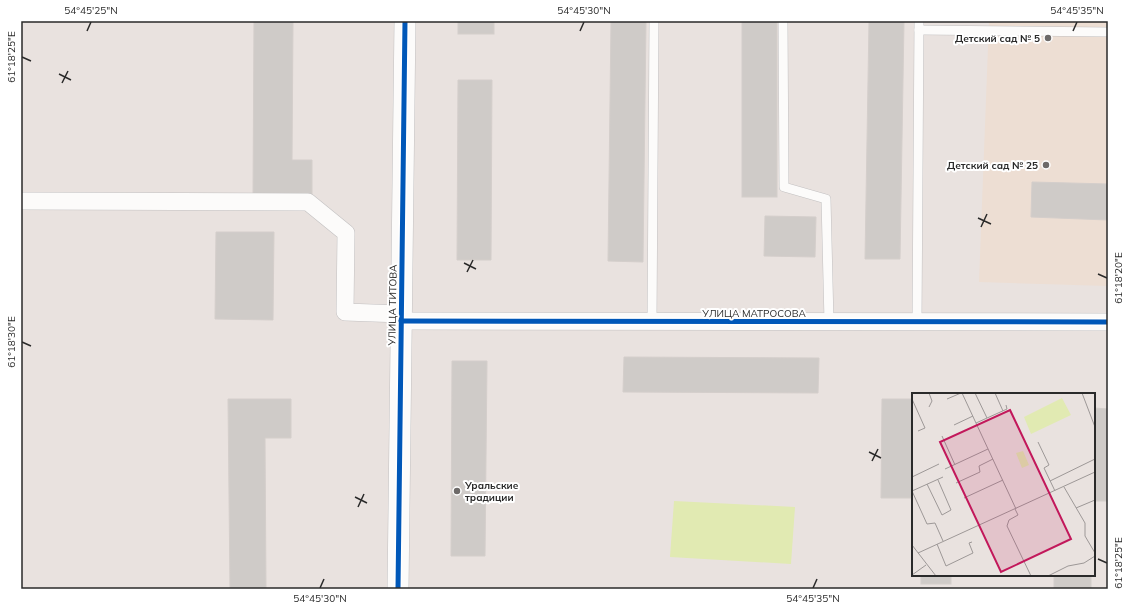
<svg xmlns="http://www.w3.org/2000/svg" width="1129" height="610" font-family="Mulish,sans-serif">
	<rect width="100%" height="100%" fill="#e9e2df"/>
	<!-- education -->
	<polygon fill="#edded3" points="989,21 1108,21 1108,286 979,282"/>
	<!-- pitch -->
	<polygon fill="#e1eab2" points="674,501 795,507 791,564 670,557"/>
	<!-- building -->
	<g fill="#cfcbc8" stroke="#d4cecb">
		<polygon points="254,21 293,21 292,160 312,160 312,199 253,198"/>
		<rect x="458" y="21" width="36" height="13"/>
		<polygon points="611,21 646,21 643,262 608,261"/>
		<rect x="742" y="21" width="35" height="176"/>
		<polygon points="869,21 904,21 900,259 865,259"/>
		<polygon points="458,80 492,80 491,260 457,260"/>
		<polygon points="1032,182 1108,184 1108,220 1031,217"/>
		<polygon points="765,216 816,217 815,257 764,256"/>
		<polygon points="216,232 274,232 273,320 215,319"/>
		<polygon points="624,357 819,358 818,393 623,392"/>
		<polygon points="452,361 487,361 485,556 451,556"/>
		<polygon points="228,399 291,399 291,438 265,438 266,589 230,589"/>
		<polygon points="882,399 913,399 913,498 881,498"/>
		<polygon points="1094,408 1108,409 1108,501 1094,501"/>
		<rect x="921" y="575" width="30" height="9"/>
		<rect x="1054" y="575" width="37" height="14"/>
	</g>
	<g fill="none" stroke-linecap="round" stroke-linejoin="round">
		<defs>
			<g id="service">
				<polyline points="783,21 784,187 826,199 829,322"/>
				<polyline points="919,30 1108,32"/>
				<polyline points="652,322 654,21"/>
				<polyline points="917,322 919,21"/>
			</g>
			<g id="minor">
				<polyline points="21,201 308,202 346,233 345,312 401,314"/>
				<polyline points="401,321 1108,322"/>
			</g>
			<polyline id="tertiary" points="398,589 405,21"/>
		</defs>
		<!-- service casing -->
		<use href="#service" stroke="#c2c0c1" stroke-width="10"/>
		<!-- minor casing -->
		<use href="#minor" stroke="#c2c0c1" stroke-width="18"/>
		<!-- tertiary casing -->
		<use href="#tertiary" stroke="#c2c0c1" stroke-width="22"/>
		<!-- service -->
		<use href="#service" stroke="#fcfbfa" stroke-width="9"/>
		<!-- minor -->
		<use href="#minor" stroke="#fcfbfa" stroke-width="17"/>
		<!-- tertiary -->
		<use href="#tertiary" stroke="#fcfbfa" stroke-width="21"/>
		<defs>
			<g id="cycleway">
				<polyline points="401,321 1108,322"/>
				<polyline points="398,589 405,21"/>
			</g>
		</defs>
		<!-- cycleway casing -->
		<use href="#cycleway" stroke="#fff" stroke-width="8"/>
		<!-- cycleway -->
		<use href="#cycleway" stroke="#0057b8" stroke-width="5"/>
	</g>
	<!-- ticks -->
	<path fill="none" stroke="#2a2a2a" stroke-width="1.5" d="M87,31L91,22M580,31L584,22M1073,31L1077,22M22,57L31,61M59,74L71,80M62,83L68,71M978,218L991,224M981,227L987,214M464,263L476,269M467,272L473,260M1098,274L1107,278M22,342L31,346M869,452L881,458M872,461L878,449M355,497L367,503M358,507L364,494M1098,559L1107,563M320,588L324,579M813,588L817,579"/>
	<!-- markers -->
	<g fill="#6d6a69" stroke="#fff" stroke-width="1.5">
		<circle cx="1048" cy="38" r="4"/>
		<circle cx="1046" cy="165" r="4"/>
		<circle cx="457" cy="491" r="4"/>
	</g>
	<g text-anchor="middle" stroke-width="4" stroke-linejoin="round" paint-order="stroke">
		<!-- poi labels -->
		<g font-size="10" font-weight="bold" fill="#2a2a2a" stroke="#fff" text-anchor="end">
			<text x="1040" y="42">Детский сад № 5</text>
			<text x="1038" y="169">Детский сад № 25</text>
			<text x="465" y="489" text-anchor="start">Уральские<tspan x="465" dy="12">традиции</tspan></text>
		</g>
		<!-- street labels -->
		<g font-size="10" fill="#2a2a2a" stroke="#fff">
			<text transform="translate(392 305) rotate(-89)" y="4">УЛИЦА ТИТОВА</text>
			<text x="754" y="317">УЛИЦА МАТРОСОВА</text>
		</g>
	</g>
	<!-- overview -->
	<g transform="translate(912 393)">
		<rect width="183" height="183" fill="#e9e2df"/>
		<path d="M150,5L159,22L119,41L112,24ZM111,58L117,72L110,75L104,60Z" fill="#e1eab2"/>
		<path fill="none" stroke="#9d9897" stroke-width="1" d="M50,0L104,116M63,0L75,25M83,0L91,18M170,0L183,34M0,6L13,35L6,38M35,6L49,0M17,14L20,8L17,0M64,30L95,16L94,12M42,32L61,23M30,43L43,72M126,49L137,72L132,75L143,98M33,76L76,56M0,84L27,71M138,88L183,66M44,90L68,79L67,73L81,66M15,91L30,122L39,117L26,87M152,94L173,130V143L183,160M0,98L15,131L23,130L31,148M0,98L31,84M52,105L91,87M164,115L183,107M103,116L106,122L97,127L95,133L119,183M25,151L34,173L61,160L57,150L60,149M0,152L24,183M6,160L183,79M0,182L14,172M136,183L156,173L172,170L183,163"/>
		<path fill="#c2185b" fill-opacity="0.15" stroke="#c2185b" stroke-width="2" d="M98,17L159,146L89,179L28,49Z"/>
		<rect width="183" height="183" fill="none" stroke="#2a2a2a" stroke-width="2"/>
	</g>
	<!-- border -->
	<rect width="1129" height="610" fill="none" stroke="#ffffff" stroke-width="44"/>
	<rect x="22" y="22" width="1085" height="566" fill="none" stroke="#2a2a2a" stroke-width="1.5"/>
	<g font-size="10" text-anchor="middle" fill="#2a2a2a">
		<text x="91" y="14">54°45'25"N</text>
		<text x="584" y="14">54°45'30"N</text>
		<text x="1077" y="14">54°45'35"N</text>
		<text transform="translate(11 57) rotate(-90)" y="4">61°18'25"E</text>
		<text transform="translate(1118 278) rotate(-90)" y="4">61°18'20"E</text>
		<text transform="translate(11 342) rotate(-90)" y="4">61°18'30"E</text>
		<text transform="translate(1118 563) rotate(-90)" y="4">61°18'25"E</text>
		<text x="320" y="602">54°45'30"N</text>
		<text x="813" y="602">54°45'35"N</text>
	</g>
</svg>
